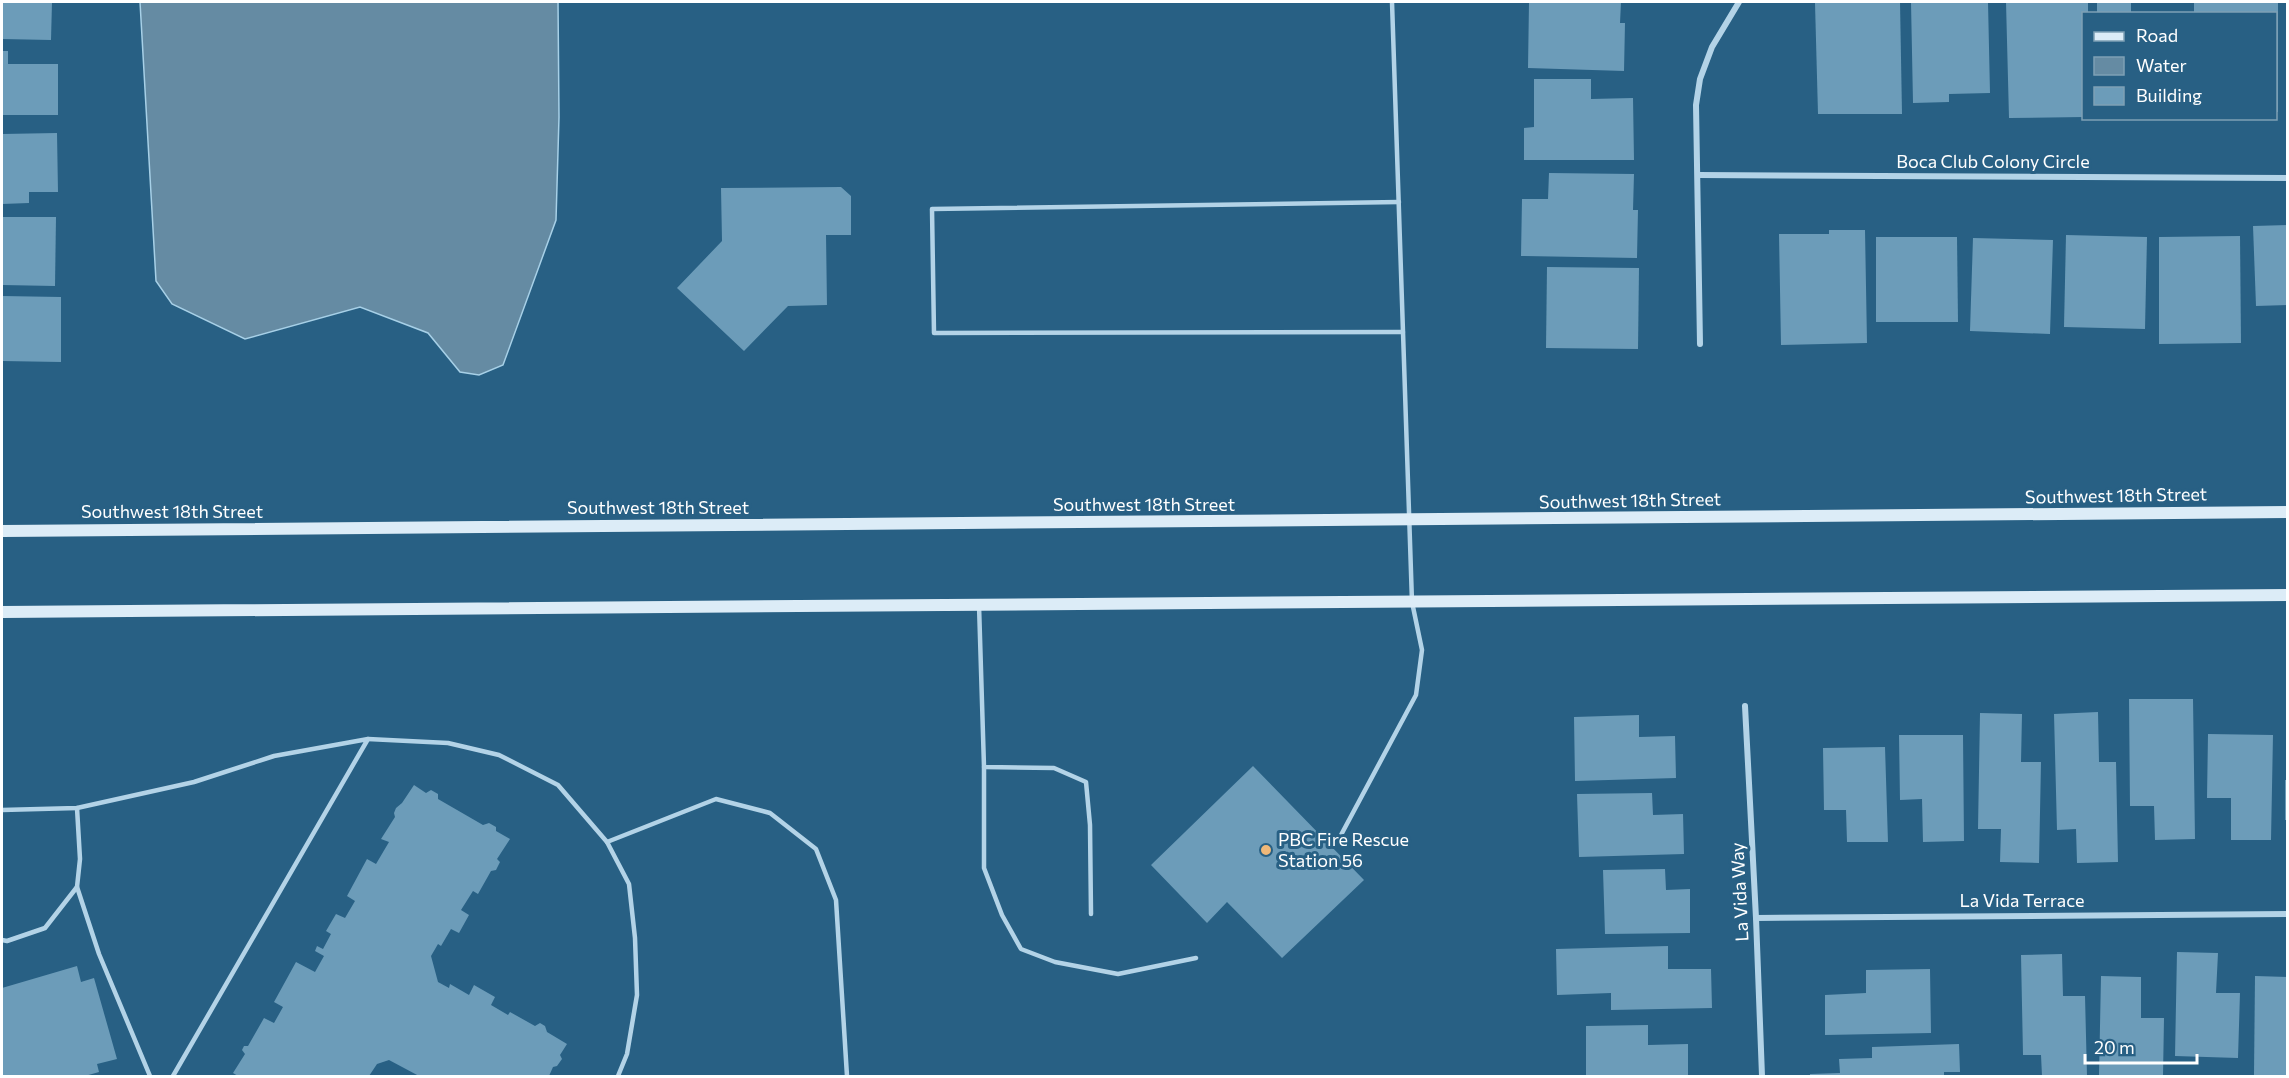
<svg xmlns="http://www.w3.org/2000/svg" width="2289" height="1078" font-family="Commissioner,sans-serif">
	<rect width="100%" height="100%" fill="#286084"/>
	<!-- water -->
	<polygon fill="#658ba3" stroke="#a7d0e7" stroke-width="1.5" points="140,2 558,2 559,117 556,220 503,365 479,375 460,372 428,333 360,307 245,339 172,304 156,281"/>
	<!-- building -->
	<g fill="#6c9cb9">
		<polygon points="2,2 52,2 51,40 2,39"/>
		<polygon points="1529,2 1621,2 1620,23 1625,23 1624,71 1528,68"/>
		<polygon points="1900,2 1902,114 1818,114 1815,3"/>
		<polygon points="1911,2 1988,2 1990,93 1949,94 1949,102 1913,103"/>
		<polygon points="2006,2 2088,2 2088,14 2084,14 2084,117 2009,118"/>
		<rect x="2097" y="2" width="34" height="12"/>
		<polygon points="2194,2 2278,2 2278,112 2276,112 2276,14 2194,14"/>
		<polygon points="2,51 8,51 8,64 58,64 58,115 2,115"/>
		<polygon points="1534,79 1591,79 1591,99 1633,98 1634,160 1524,160 1524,128 1534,127"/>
		<polygon points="57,133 58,192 29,192 29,203 2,204 2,134"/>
		<polygon points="1549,173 1634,174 1633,210 1638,210 1637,258 1521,256 1522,199 1548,199"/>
		<polygon points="841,187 851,196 851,235 826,235 827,305 788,306 744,351 677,288 722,241 721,188"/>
		<polygon points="2,217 56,217 55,286 2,285"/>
		<polygon points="2288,225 2288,305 2256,306 2253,226"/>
		<polygon points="1829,230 1865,230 1867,343 1781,345 1779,234 1829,234"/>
		<polygon points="2066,235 2147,237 2145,329 2064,327"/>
		<polygon points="2240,236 2241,343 2159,344 2159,237"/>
		<polygon points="1876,237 1957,237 1958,322 1876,322"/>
		<polygon points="1973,238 2053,240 2050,334 1970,331"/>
		<polygon points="1547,267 1639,268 1638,349 1546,348"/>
		<polygon points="2,296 61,297 61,362 2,361"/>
		<polygon points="2129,699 2193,699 2195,839 2155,840 2154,806 2130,806"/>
		<polygon points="2098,712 2099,762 2116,762 2118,862 2077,863 2076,829 2057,830 2054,714"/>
		<polygon points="1980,713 2022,714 2021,762 2041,762 2039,863 2000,862 2001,829 1978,829"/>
		<polygon points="1639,715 1639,737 1675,736 1676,778 1575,781 1574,717"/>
		<polygon points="2208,734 2273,735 2271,840 2231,840 2231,798 2207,798"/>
		<polygon points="1899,735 1963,735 1964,841 1923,842 1922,799 1900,800"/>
		<polygon points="1885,747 1888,842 1847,842 1846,810 1824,810 1823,748"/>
		<polygon points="1253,766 1364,880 1282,958 1227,902 1207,923 1151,865"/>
		<rect x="2285" y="780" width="3" height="40"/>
		<polygon points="414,785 426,793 431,790 438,794 438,799 483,825 489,823 496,827 496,831 510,839 497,859 500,862 496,870 491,871 478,894 473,891 461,910 469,915 459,933 451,929 441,946 438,944 431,956 438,982 449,988 450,984 469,995 474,985 495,997 491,1005 508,1015 510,1012 535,1026 540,1023 545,1026 547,1032 567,1044 560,1055 562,1059 557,1066 553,1067 549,1076 419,1076 389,1060 377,1064 369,1076 238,1076 233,1073 245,1054 242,1050 244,1046 248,1046 264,1018 274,1023 283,1007 274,1002 296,962 315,972 324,956 315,951 317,946 323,949 331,934 326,931 336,914 345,918 355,901 347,896 367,859 376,864 389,842 381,839 395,817 394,813 396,808 402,803"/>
		<polygon points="1652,793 1653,815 1683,814 1684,854 1579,857 1577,794"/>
		<polygon points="1665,869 1666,890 1690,889 1690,933 1605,934 1603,870"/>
		<polygon points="1668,946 1668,969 1711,969 1712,1008 1611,1010 1611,993 1557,995 1556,949"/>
		<polygon points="2177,952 2218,953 2216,993 2240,993 2238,1058 2175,1056"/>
		<polygon points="2062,954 2063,996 2085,996 2087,1076 2042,1076 2041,1055 2023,1055 2021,955"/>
		<polygon points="77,966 81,982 94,978 117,1059 97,1064 99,1072 85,1076 2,1076 2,988"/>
		<polygon points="1930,969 1931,1033 1825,1035 1825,995 1866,993 1866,970"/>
		<polygon points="2101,976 2141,977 2141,1018 2164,1018 2163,1076 2099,1076"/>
		<polygon points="2255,976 2288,977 2288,1076 2254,1076"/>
		<polygon points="1648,1025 1648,1045 1688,1044 1688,1076 1586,1076 1586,1026"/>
		<polygon points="1959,1044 1960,1072 1944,1072 1944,1076 1810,1076 1810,1074 1840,1073 1839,1059 1872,1058 1872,1047"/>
	</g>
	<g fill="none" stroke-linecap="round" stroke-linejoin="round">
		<!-- service -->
		<g stroke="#b3d3e7" stroke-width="4.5">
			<polyline points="1399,202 932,209 934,333 1403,332"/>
			<polyline points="979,605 984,767 1054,768 1086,782 1090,825 1091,914"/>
			<polyline points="368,739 448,743 499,755 558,785 607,842 629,884 635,938 637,995 627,1054 618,1076"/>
			<polyline points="984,767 984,868 1002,915 1021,949 1055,962 1118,974 1196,958"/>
			<polyline points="2,810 77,808 194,782 274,756 368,739 173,1076"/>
			<polyline points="1341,835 1416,695 1422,650 1412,602 1392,2"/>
			<polyline points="607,842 716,799 770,813 816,849 836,900 847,1076"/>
			<polyline points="77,887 99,954 150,1076"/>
			<polyline points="2,940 7,941 45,928 77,887 80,859 77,808"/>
		</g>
		<!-- minor -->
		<g stroke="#b3d3e7" stroke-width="6">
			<polyline points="1698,175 2288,178"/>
			<polyline points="1700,344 1696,105 1700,79 1712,47 1739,2"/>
			<polyline points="1745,706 1756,918 1762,1076"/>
			<polyline points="1756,918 2288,914"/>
		</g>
		<!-- secondary -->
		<g stroke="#dcecf7" stroke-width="12">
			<polyline points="2,531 2288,512"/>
			<polyline points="2,612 2288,595"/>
		</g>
	</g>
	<!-- markers -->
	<circle fill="#efb879" stroke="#286084" stroke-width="2" cx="1266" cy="850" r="6"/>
	<g text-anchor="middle" stroke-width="6" stroke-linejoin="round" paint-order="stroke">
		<!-- street labels -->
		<g font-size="18" fill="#fff" stroke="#286084">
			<text x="1993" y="168">Boca Club Colony Circle</text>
			<text transform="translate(2116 496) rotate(-1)" y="6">Southwest 18th Street</text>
			<text transform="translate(1630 501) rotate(-1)" y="6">Southwest 18th Street</text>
			<text x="1144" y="511">Southwest 18th Street</text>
			<text x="658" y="514">Southwest 18th Street</text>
			<text x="172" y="518">Southwest 18th Street</text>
			<text transform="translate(1740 892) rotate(-93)" y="6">La Vida Way</text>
			<text x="2022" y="907">La Vida Terrace</text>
		</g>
		<!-- poi labels -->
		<g font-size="18" fill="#fff" stroke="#286084" text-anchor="start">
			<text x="1278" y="846">PBC Fire Rescue<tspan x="1278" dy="21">Station 56</tspan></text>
		</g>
	</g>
	<!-- border -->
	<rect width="2289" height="1078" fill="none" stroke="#ffffff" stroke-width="6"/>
	<!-- legend -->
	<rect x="2082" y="12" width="195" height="108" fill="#286084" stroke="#7ea0b5" stroke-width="1.5"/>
	<rect x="2094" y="32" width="30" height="9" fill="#dcecf7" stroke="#7ea0b5" stroke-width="1.5"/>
	<text x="2136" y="42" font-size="18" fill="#ffffff">Road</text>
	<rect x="2094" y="57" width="30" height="18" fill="#658ba3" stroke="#7ea0b5" stroke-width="1.5"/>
	<text x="2136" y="72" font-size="18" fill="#ffffff">Water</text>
	<rect x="2094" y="87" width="30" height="18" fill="#6c9cb9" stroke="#7ea0b5" stroke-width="1.5"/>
	<text x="2136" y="102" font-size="18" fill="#ffffff">Building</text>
	<!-- scale -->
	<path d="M2085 1054v9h112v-9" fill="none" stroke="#ffffff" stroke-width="3"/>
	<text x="2094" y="1054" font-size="18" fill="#ffffff" stroke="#286084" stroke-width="4.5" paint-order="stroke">20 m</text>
</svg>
